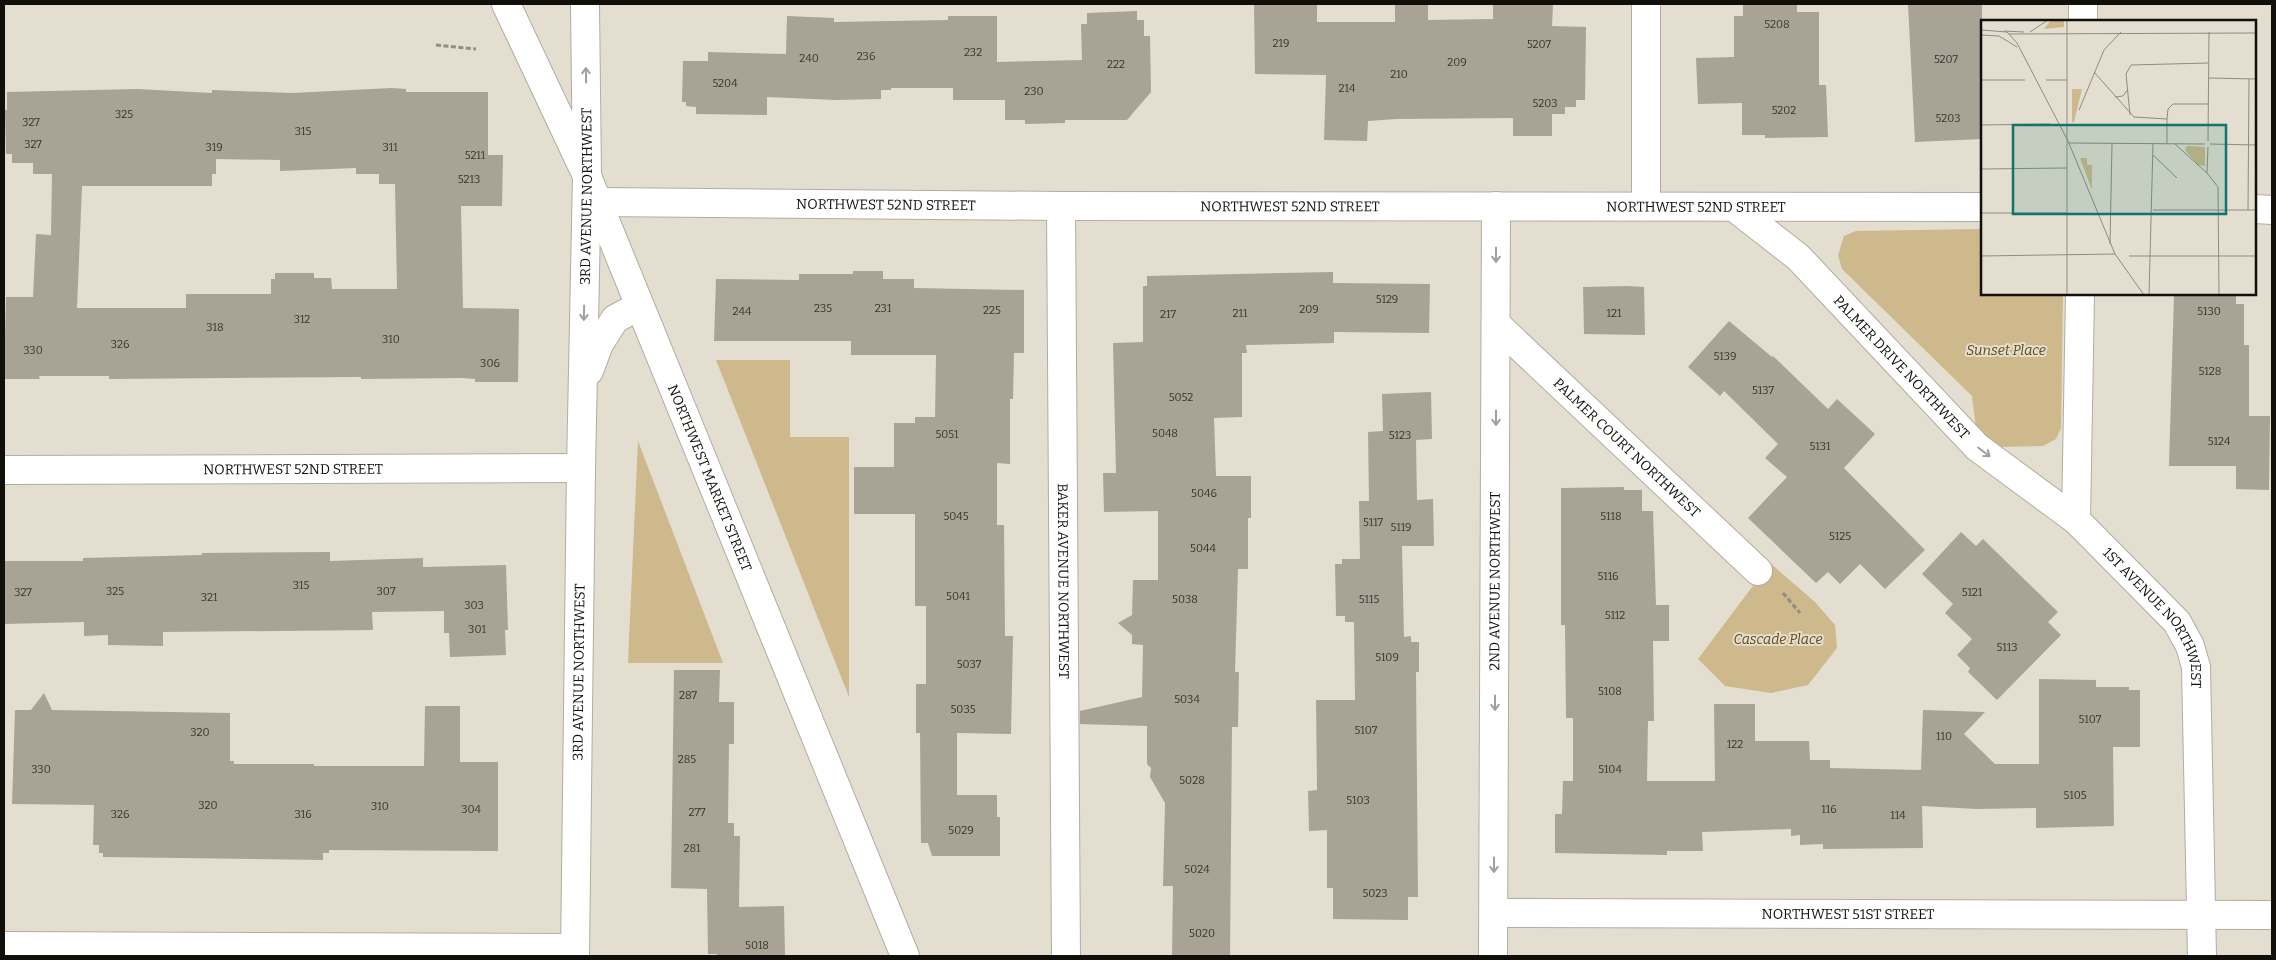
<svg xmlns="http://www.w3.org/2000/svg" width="2276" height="960" font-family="Bitter,serif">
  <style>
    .green { fill: #cdb98b }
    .building { fill: #a9a396; fill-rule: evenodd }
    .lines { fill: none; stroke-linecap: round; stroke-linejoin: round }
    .minor-casing { stroke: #b3ada0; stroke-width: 30 }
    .tertiary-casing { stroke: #b3ada0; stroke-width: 30 }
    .secondary-casing { stroke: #b3ada0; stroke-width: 30 }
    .path { stroke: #918d82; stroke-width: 3; stroke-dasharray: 5 2.5; stroke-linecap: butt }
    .minor { stroke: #fff; stroke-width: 28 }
    .tertiary { stroke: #fff; stroke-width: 28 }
    .secondary { stroke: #fff; stroke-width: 28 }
    .oneway { stroke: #9f9f9d }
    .labels { text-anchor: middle; stroke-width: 4; stroke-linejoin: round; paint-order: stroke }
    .number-label { font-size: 11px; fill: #36342d }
    .street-label { font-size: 14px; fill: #100f0a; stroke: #e4ded0 }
    .park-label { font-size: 14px; font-style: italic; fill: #624c10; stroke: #e4ded0 }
    .inset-road { fill: none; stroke: #8f8b81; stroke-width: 1 }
    .view { fill: #0f766e; fill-opacity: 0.15; stroke: #0f766e; stroke-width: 2.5 }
    .inset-edge { fill: none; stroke: #100f0a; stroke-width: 2.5 }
  </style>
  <rect width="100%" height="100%" fill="#e4ded0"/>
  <g class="green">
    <path d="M 1982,229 L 1982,294 L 2063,294 L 2061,428 L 2056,439 L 2043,446 L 1995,447 L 1976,428 L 1972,396 L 1842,269 L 1838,255 L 1844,236 L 1856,231 Z"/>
    <path d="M 716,360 L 790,360 L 790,437 L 849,437 L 849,697 Z"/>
    <path d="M 638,441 L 723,663 L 628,663 Z"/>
    <path d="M 1770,563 L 1815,602 L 1835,625 L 1837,648 L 1808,685 L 1771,693 L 1725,686 L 1698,659 Z"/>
  </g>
  <g class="building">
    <path d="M 1254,4 L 1317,4 L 1317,22 L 1395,22 L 1395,4 L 1428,4 L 1428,20 L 1493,19 L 1493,4 L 1553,4 L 1552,26 L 1586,27 L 1585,100 L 1576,100 L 1576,107 L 1565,107 L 1565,114 L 1552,114 L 1552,136 L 1513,136 L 1513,118 L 1396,119 L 1368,121 L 1367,141 L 1324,140 L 1326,75 L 1255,74 Z"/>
    <path d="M 1743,4 L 1797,4 L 1797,12 L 1819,12 L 1819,85 L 1826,85 L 1828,137 L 1765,138 L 1765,135 L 1742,135 L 1742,103 L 1698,104 L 1696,58 L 1734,57 L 1734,16 L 1743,16 Z"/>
    <path d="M 1908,4 L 1982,4 L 1982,139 L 1915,142 Z"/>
    <path d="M 1137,11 L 1137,20 L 1144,20 L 1144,36 L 1150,36 L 1151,92 L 1127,120 L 1065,120 L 1065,123 L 1025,124 L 1025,120 L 1005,120 L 1005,100 L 953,100 L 953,88 L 891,88 L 891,90 L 881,90 L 881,99 L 836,100 L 767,97 L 767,115 L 696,114 L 696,107 L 686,106 L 686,102 L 682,102 L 683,61 L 708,61 L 708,52 L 786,54 L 787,16 L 834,18 L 834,22 L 948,20 L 948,16 L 997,16 L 997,62 L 1082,60 L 1081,24 L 1087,24 L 1087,13 Z"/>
    <path d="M 392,88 L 406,89 L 406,92 L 488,92 L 488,155 L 503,155 L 502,206 L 461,206 L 463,308 L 519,309 L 518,382 L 475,382 L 475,379 L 462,378 L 361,379 L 361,377 L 109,379 L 109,376 L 39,376 L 40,379 L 4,379 L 6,297 L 33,297 L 36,234 L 51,235 L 52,174 L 33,174 L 33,163 L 12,163 L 12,154 L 6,154 L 5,110 L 7,110 L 7,92 L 137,89 L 212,93 L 212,90 L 292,93 ZM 216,159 L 280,160 L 280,171 L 356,168 L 356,174 L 379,174 L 379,184 L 395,184 L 397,289 L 332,289 L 331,278 L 314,278 L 314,273 L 275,273 L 275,279 L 271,279 L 271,294 L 186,294 L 186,308 L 77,308 L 82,186 L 212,186 L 212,174 L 216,174 Z"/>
    <path d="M 853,271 L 883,271 L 883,279 L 914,279 L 914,288 L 1024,290 L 1024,353 L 1014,353 L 1013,399 L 1010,399 L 1010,464 L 997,463 L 997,525 L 1004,525 L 1005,636 L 1013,636 L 1011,734 L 957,733 L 957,795 L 997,795 L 997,817 L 1000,817 L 1000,856 L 932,856 L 928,843 L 921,843 L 920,733 L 916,733 L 916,684 L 926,684 L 926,606 L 915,606 L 915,514 L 854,514 L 854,467 L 894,467 L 894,423 L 915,423 L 915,417 L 935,417 L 936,355 L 851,355 L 851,341 L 714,341 L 716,279 L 799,280 L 799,274 L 853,274 Z"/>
    <path d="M 1333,272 L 1333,283 L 1430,284 L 1429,333 L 1334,332 L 1334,343 L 1246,345 L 1247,353 L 1242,353 L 1242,417 L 1214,418 L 1216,476 L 1251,476 L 1251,518 L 1248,518 L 1248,569 L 1238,569 L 1235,672 L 1239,672 L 1238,727 L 1232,727 L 1230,956 L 1172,956 L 1173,886 L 1163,886 L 1165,803 L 1150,777 L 1151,768 L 1147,764 L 1147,726 L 1080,724 L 1080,711 L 1142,697 L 1143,645 L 1132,644 L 1132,635 L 1118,623 L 1132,615 L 1133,580 L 1158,580 L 1158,511 L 1104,512 L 1103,473 L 1116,473 L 1113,343 L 1143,342 L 1143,286 L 1147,286 L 1147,276 Z"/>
    <path d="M 1627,286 L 1644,287 L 1645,335 L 1584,334 L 1583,287 Z"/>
    <path d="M 2174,294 L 2236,294 L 2236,304 L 2244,304 L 2244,345 L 2249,345 L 2249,416 L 2270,416 L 2269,490 L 2236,489 L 2236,466 L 2169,466 Z"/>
    <path d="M 1729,321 L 1772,357 L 1773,356 L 1828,409 L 1837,399 L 1875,434 L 1844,468 L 1925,550 L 1885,589 L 1860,564 L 1840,584 L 1828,572 L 1816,583 L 1748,518 L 1787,477 L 1765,458 L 1778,444 L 1724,391 L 1720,396 L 1688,367 Z"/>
    <path d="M 1431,392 L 1432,439 L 1416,440 L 1417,500 L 1433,499 L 1434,546 L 1402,546 L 1404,637 L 1411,636 L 1411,642 L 1419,642 L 1419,672 L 1416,672 L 1418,897 L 1408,897 L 1408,920 L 1333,919 L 1333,888 L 1327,888 L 1327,830 L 1309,831 L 1308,791 L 1317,790 L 1316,700 L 1355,700 L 1354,622 L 1345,622 L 1345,616 L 1336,616 L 1335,564 L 1342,564 L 1342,559 L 1360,559 L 1359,501 L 1369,501 L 1368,432 L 1383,431 L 1382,394 Z"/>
    <path d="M 1624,487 L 1624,490 L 1642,490 L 1642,511 L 1653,511 L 1656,605 L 1669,605 L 1669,641 L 1653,641 L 1654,721 L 1648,721 L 1647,781 L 1715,781 L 1714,704 L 1755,704 L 1755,741 L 1809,741 L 1810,760 L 1830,760 L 1830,768 L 1921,770 L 1923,710 L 1985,712 L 1964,734 L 1995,764 L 2039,764 L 2039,679 L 2096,680 L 2096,687 L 2129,687 L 2129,690 L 2140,690 L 2140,747 L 2113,747 L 2114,826 L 2036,828 L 2036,808 L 1977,809 L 1922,806 L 1923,848 L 1823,849 L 1823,844 L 1800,845 L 1800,835 L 1791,836 L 1791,829 L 1702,832 L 1703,851 L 1667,851 L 1667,855 L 1555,853 L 1555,814 L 1562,814 L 1563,781 L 1573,781 L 1573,718 L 1566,718 L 1565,625 L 1561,625 L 1561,488 Z"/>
    <path d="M 1961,532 L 1976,546 L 1983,539 L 2058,612 L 2048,622 L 2061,635 L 1997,700 L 1968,672 L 1970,668 L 1957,655 L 1972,639 L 1945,613 L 1953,604 L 1922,574 Z"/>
    <path d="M 330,552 L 330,561 L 423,558 L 423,567 L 506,565 L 508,630 L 505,630 L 506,655 L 450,657 L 449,633 L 444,633 L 444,611 L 372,612 L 373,630 L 163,632 L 163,646 L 108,645 L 108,635 L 84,636 L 84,622 L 4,624 L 4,561 L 83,561 L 83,558 L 202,555 L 202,553 Z"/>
    <path d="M 674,670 L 720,670 L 719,702 L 734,702 L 734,744 L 729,744 L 728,823 L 734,823 L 734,836 L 740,836 L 739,907 L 784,906 L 785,956 L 717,956 L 717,954 L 708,954 L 707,889 L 671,888 Z"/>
    <path d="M 44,693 L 52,710 L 230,713 L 230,761 L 234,761 L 234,764 L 314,764 L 314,766 L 424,766 L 425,706 L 460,706 L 460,762 L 498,762 L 498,851 L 329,850 L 329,853 L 323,853 L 323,860 L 103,857 L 103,853 L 99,853 L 99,845 L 93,845 L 94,805 L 12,804 L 15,710 L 31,710 Z"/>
  </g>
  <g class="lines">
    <g class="minor-casing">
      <g id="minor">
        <path d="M 2083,21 L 2083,4"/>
        <path id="s1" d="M 598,202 L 1061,206 L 1982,207"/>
        <path id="s2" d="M 1061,206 L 1066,956"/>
        <path d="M 1646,206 L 1646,4"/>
        <path id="s3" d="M 1735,208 L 1798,257 L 1977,447 L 2076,520"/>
        <path d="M 2255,209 L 2272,210"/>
        <path id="s4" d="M 2080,294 L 2076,520 L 2177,622 L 2190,646 L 2196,667 L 2202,956"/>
        <path id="s5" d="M 1496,324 L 1758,571"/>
        <path id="s6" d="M 4,470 L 581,468"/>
        <path id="s7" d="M 1494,913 L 2272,915"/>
        <path d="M 4,946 L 575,948"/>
        <path id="s8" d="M 1493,956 L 1496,206"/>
      </g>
    </g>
    <g class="tertiary-casing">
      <g id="tertiary">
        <path d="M 589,371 L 599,344 L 615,319 L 639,306"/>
        <path id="s9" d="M 575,956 L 581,468 L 587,176 L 585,4"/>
      </g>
    </g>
    <g class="secondary-casing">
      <g id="secondary">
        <path id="s10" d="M 506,4 L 587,176 L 905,956"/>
      </g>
    </g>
    <g class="path">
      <path d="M 436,45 L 476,49"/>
      <path d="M 1783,593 L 1800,613"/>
    </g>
    <use href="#minor" class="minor"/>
    <use href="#tertiary" class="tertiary"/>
    <use href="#secondary" class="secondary"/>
  </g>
  <defs><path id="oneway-shaft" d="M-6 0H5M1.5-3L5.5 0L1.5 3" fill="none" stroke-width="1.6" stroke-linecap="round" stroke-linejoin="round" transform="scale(1.25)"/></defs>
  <g class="oneway">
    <use href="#oneway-shaft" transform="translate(586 75) rotate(-91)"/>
    <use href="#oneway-shaft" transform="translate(1496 255) rotate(90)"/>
    <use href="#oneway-shaft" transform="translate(584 313) rotate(91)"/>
    <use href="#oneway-shaft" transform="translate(1496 418) rotate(90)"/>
    <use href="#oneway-shaft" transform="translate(1984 452) rotate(37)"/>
    <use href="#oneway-shaft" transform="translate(1495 703) rotate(90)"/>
    <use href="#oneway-shaft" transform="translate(1494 865) rotate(90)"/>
  </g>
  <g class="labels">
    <g class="number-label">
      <text x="1777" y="28">5208</text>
      <text x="1281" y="47">219</text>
      <text x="1539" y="48">5207</text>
      <text x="973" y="56">232</text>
      <text x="866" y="60">236</text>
      <text x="809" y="62">240</text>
      <text x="1946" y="63">5207</text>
      <text x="1457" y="66">209</text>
      <text x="1116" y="68">222</text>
      <text x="1399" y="78">210</text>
      <text x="725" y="87">5204</text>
      <text x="1347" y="92">214</text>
      <text x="1034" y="95">230</text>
      <text x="1545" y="107">5203</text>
      <text x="1784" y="114">5202</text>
      <text x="124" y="118">325</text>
      <text x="1948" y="122">5203</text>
      <text x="31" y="126">327</text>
      <text x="303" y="135">315</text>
      <text x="33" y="148">327</text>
      <text x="214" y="151">319</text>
      <text x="390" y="151">311</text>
      <text x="475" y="159">5211</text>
      <text x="469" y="183">5213</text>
      <text x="1387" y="303">5129</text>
      <text x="823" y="312">235</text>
      <text x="883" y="312">231</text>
      <text x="1309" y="313">209</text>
      <text x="992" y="314">225</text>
      <text x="742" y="315">244</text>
      <text x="2209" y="315">5130</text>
      <text x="1240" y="317">211</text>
      <text x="1614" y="317">121</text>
      <text x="1168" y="318">217</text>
      <text x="302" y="323">312</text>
      <text x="215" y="331">318</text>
      <text x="391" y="343">310</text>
      <text x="120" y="348">326</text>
      <text x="33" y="354">330</text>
      <text x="1725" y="360">5139</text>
      <text x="490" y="367">306</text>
      <text x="2210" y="375">5128</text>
      <text x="1763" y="394">5137</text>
      <text x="1181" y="401">5052</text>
      <text x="1165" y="437">5048</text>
      <text x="947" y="438">5051</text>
      <text x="1400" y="439">5123</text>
      <text x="2219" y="445">5124</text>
      <text x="1820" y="450">5131</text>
      <text x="1204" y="497">5046</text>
      <text x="956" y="520">5045</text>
      <text x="1611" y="520">5118</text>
      <text x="1373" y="526">5117</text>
      <text x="1401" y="531">5119</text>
      <text x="1840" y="540">5125</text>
      <text x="1203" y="552">5044</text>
      <text x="1608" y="580">5116</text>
      <text x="301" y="589">315</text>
      <text x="115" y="595">325</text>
      <text x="386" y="595">307</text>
      <text x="23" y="596">327</text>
      <text x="1972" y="596">5121</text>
      <text x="958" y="600">5041</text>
      <text x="209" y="601">321</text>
      <text x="1185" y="603">5038</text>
      <text x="1369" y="603">5115</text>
      <text x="474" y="609">303</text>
      <text x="1615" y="619">5112</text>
      <text x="477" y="633">301</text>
      <text x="2007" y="651">5113</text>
      <text x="1387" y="661">5109</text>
      <text x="969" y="668">5037</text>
      <text x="1610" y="695">5108</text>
      <text x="688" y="699">287</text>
      <text x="1187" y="703">5034</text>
      <text x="963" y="713">5035</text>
      <text x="2090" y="723">5107</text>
      <text x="1366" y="734">5107</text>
      <text x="200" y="736">320</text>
      <text x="1944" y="740">110</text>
      <text x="1735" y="748">122</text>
      <text x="687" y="763">285</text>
      <text x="41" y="773">330</text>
      <text x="1610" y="773">5104</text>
      <text x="1192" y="784">5028</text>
      <text x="2075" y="799">5105</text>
      <text x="1358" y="804">5103</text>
      <text x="208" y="809">320</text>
      <text x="380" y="810">310</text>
      <text x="471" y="813">304</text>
      <text x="1829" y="813">116</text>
      <text x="697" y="816">277</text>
      <text x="120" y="818">326</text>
      <text x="303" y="818">316</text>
      <text x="1898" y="819">114</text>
      <text x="961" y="834">5029</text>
      <text x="692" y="852">281</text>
      <text x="1197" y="873">5024</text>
      <text x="1375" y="897">5023</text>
      <text x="1202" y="937">5020</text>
      <text x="757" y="949">5018</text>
    </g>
    <g class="street-label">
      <text dy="5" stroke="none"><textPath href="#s9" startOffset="760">3RD AVENUE NORTHWEST</textPath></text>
      <text dy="5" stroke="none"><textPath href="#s1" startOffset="288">NORTHWEST 52ND STREET</textPath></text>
      <text dy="5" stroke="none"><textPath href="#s1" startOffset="692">NORTHWEST 52ND STREET</textPath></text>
      <text dy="5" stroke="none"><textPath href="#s1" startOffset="1098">NORTHWEST 52ND STREET</textPath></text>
      <text dy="5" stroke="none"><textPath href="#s3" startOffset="231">PALMER DRIVE NORTHWEST</textPath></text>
      <text dy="5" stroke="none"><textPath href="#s5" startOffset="180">PALMER COURT NORTHWEST</textPath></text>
      <text dy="5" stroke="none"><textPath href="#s6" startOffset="289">NORTHWEST 52ND STREET</textPath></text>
      <text dy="5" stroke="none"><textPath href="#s10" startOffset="516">NORTHWEST MARKET STREET</textPath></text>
      <text dy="5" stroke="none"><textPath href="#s2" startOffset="375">BAKER AVENUE NORTHWEST</textPath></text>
      <text dy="5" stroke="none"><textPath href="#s8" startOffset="375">2ND AVENUE NORTHWEST</textPath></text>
      <text dy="5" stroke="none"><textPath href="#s4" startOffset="354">1ST AVENUE NORTHWEST</textPath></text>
      <text dy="5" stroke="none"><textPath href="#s9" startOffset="284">3RD AVENUE NORTHWEST</textPath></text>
      <text dy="5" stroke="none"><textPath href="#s7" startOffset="354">NORTHWEST 51ST STREET</textPath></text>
    </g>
    <g class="park-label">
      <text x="2006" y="355">Sunset Place</text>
      <text x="1778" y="644">Cascade Place</text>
    </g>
  </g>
  <g transform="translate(1981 20)">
    <rect width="275" height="275" fill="#e4ded0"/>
    <path d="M 70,0 L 83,0 L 83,7 L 63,9 ZM 91,69 L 101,69 L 93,102 L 91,102 ZM 206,126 L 224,127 L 224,146 L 217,145 L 204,130 ZM 99,138 L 106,138 L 106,145 L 111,145 L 111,170 Z" fill="#cdb98b"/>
    <path class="inset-road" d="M 86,0 L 86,275M 0,10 L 26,12 L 36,23 L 87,121 L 134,234 L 163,275M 23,11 L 43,12M 49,12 L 67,0M 28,14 L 275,13M 0,15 L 18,16 L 36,27M 113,52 L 153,97 L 186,99 L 187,89 L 192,84 L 227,84M 227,58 L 275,59M 0,60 L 44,60M 65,60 L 86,60M 134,77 L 142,76 L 147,69M 98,90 L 123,30 L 140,12M 149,95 L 145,54 L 150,45 L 227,43M 0,105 L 69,104M 227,121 L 228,12M 88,123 L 224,124M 186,124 L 186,99M 194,124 L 226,153M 229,124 L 275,125M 227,127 L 226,153 L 237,167 L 238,275M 172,135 L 196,158M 0,149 L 86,148M 172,190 L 275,190M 267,190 L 268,59M 0,193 L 86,193M 129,224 L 131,124M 0,236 L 134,234M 148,236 L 275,236M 168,275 L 172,124"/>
    <path class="view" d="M 32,105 L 245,105 L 245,194 L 32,194 Z"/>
    <rect width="275" height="275" class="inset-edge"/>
  </g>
  <rect width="2276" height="960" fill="none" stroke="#100f0a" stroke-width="10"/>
</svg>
